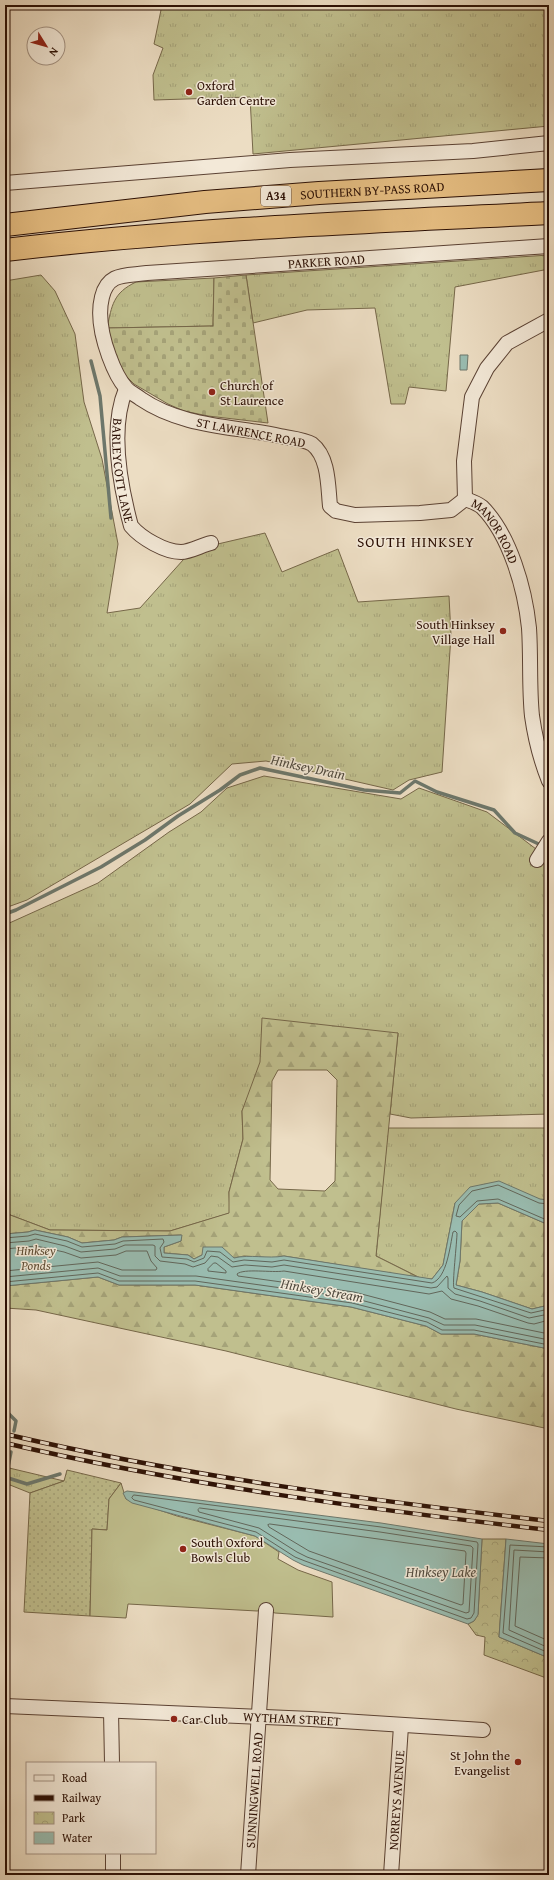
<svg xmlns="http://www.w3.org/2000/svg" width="554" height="1880" font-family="'Gentium Book Plus',serif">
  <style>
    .grass { fill: url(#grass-tufts); stroke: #766749 }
    .forest { fill: url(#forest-firs); stroke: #766749; fill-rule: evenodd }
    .cemetery { fill: url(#cemetery-stones); stroke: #766749 }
    .park { fill: url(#park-crowns); stroke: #766749 }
    .garden { fill: url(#garden-dots); stroke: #766749 }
    .pitch { fill: #c0bf8e; stroke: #766749 }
    .water { fill: #99bcb0; stroke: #6d776b }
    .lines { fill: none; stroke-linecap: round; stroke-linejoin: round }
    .shore { stroke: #62665a; stroke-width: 1 }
    .stream { stroke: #6d776b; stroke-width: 3.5 }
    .minor-casing { stroke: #5b4234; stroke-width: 16 }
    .trunk-casing { stroke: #2b0f04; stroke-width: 24 }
    .minor { stroke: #f3e9d8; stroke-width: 14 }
    .trunk { stroke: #e6be82; stroke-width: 22 }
    .rail-casing { stroke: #2b0f04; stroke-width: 4.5 }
    .rail { stroke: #f3e9d8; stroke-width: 3; stroke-dasharray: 9; stroke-linecap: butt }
    .poi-dot { fill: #8f2418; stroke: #f3e9d8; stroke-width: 1.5 }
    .labels { text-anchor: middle; stroke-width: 3; stroke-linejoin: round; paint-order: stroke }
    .shield { fill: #f3e9d8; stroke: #675044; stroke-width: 1 }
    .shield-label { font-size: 12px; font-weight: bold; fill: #2b0f04 }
    .poi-label { font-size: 13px; fill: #2b0f04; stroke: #f3e9d8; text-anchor: start }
    .street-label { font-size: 13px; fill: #2b0f04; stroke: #f3e9d8 }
    .park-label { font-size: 13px; font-style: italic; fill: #5f4d34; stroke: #f3e9d8 }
    .water-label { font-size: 14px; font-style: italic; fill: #524c40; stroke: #f3e9d8 }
    .quarter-label { font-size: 15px; letter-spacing: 1px; fill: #2b0f04; stroke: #f3e9d8 }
  </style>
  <defs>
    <pattern id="grass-tufts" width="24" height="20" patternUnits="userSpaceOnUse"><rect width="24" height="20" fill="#c0bf8e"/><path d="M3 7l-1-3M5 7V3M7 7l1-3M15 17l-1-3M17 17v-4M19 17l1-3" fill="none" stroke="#a5a379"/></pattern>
    <pattern id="forest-firs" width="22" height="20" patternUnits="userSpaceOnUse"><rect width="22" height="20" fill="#c0bf8e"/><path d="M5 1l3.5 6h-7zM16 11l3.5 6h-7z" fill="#a5a379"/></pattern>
    <pattern id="cemetery-stones" width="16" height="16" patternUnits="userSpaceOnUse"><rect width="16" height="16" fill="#c0bf8e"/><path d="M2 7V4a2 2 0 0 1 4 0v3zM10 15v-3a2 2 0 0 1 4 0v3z" fill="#a5a379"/></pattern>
    <pattern id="park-crowns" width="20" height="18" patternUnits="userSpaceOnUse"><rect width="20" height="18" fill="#c0bf8e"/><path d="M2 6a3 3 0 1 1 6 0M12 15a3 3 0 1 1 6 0" fill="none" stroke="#a5a379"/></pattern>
    <pattern id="garden-dots" width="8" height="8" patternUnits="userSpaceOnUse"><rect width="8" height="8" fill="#c0bf8e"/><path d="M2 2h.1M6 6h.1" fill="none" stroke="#a5a379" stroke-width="1.8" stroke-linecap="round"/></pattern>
  </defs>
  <rect width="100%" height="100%" fill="#ecddc3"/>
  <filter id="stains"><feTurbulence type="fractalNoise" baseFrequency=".005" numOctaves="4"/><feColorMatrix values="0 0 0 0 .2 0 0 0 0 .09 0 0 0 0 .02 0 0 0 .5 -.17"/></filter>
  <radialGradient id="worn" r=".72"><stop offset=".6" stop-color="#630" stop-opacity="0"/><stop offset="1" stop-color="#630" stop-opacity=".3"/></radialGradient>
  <g class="grass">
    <path d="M 162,5 L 545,5 L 549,23 L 549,126 L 253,154 L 250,97 L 154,100 L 153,75 L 163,48 L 154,44 Z"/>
    <path d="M 549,255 L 549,269 L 455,287 L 446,391 L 409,387 L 405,404 L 391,404 L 375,308 L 307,310 L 253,323 L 246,275 Z"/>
    <path d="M 41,275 L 55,291 L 75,334 L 84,402 L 102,459 L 118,544 L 107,613 L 140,608 L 192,550 L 265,533 L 282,572 L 338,549 L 358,602 L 449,596 L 451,635 L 442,772 L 409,780 L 393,790 L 266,761 L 232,764 L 190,804 L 27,900 L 5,908 L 5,281 Z"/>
    <path d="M 214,278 L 213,326 L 107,328 C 112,305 113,293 136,282 Z"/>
    <path d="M 264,776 L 401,799 L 419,788 L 487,812 L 536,849 L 549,867 L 549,1114 L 411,1118 L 390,1114 L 398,1033 L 264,1064 L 242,1111 L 243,1139 L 229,1192 L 230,1213 L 170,1231 L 50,1230 L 5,1213 L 5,925 L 98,883 L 169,832 L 201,812 L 227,788 Z"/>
    <path d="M 388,1128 L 549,1128 L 549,1200 L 455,1203 L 443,1265 L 432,1279 L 420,1278 L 376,1256 Z"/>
    <path d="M 5,1467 L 64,1481 L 30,1493 L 5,1483 Z"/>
  </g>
  <g class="forest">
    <path d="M 262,1018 L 398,1033 L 376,1256 L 420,1278 L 284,1256 L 273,1258 L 244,1256 L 234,1258 L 202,1255 L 194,1259 L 188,1255 L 164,1253 L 164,1247 L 181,1241 L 181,1235 L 122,1237 L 114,1240 L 82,1243 L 68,1237 L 35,1230 L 28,1232 L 5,1234 L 5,1213 L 50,1230 L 170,1231 L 229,1213 L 229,1192 L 243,1139 L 242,1111 L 260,1062 ZM 278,1070 L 327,1070 L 337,1080 L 335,1181 L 325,1191 L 278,1189 L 270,1180 L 272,1081 Z"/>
    <path d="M 498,1203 L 549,1225 L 549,1305 L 532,1309 L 482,1292 L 456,1285 L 460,1261 L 462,1221 L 479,1204 Z"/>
    <path d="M 98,1277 L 119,1285 L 195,1285 L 351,1307 L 426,1326 L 441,1334 L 474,1334 L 549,1349 L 549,1429 L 456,1409 L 226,1351 L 36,1310 L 5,1308 L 5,1286 Z"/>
  </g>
  <path class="cemetery" d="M 246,275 L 268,423 L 208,416 L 184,411 L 168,404 L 134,384 L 117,367 L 107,328 L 213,326 L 214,278 Z"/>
  <path class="park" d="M 482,1539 L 506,1539 L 499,1637 L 549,1658 L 549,1679 L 484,1655 L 485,1637 L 476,1635 L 468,1624 L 474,1621 L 478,1614 Z"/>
  <path class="garden" d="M 67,1470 L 121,1483 L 109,1499 L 107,1530 L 92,1529 L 90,1616 L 24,1612 L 30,1493 L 64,1481 Z"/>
  <path class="pitch" d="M 121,1483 L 126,1499 L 177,1516 L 255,1536 L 279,1552 L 278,1559 L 298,1570 L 332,1582 L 333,1617 L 275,1613 L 266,1610 L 257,1611 L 128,1604 L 126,1618 L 90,1616 L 92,1529 L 107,1530 L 109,1499 Z"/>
  <g class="water">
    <path d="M 460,355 L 468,355 L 467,370 L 460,370 Z"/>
    <path d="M 499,1181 L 540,1199 L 549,1200 L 549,1225 L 498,1203 L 479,1204 L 462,1221 L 460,1261 L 456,1285 L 482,1292 L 532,1309 L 549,1305 L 549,1349 L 474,1334 L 441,1334 L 426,1326 L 351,1307 L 195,1285 L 119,1285 L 98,1277 L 5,1286 L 5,1234 L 28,1232 L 35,1230 L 68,1237 L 82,1243 L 114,1240 L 122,1237 L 182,1235 L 181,1241 L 164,1247 L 164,1253 L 188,1255 L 194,1259 L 202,1255 L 203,1247 L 222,1247 L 234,1258 C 250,1254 267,1259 284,1256 L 432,1279 L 443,1265 L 455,1203 L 470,1187 Z"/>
    <path d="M 127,1491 L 381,1523 L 482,1539 L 478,1615 L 474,1621 L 468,1624 L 303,1565 L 293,1560 L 255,1536 L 132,1503 L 126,1499 L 123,1493 Z"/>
    <path d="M 506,1539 L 549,1544 L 549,1658 L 499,1637 Z"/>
  </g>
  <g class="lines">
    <g class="shore">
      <path d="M 549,1204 L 539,1203 L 498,1185 L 472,1191 L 459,1205 L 456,1216 L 460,1217 L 477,1201 L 498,1199 L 549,1221"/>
      <path d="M 5,1238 L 28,1236 L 35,1234 L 67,1241 L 82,1247 L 115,1244 L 123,1241 L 163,1239 L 164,1242 L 160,1248 L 162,1257 L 187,1259 L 194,1262 L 204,1258 L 207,1251 L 220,1252 L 233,1262 L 244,1260 L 272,1262 L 284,1260 L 432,1283 C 447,1278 450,1246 453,1232 L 455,1231 L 457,1233 C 457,1242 452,1284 454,1288 L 531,1313 L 549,1309"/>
      <path d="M 5,1243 L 29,1241 L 36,1239 L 65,1246 L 81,1252 L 115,1249 L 125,1245 L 153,1245 L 155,1246 L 155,1256 L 160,1261 L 185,1264 L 193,1267 L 205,1263 L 211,1256 L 218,1257 L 232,1267 L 245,1265 L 272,1267 L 284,1265 L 431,1288 L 437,1287 L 447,1276 L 448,1278 L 448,1288 L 455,1294 L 480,1301 L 529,1318 L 549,1314"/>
      <path d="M 5,1249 L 36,1246 L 64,1252 L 81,1258 L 116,1255 L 126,1251 L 147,1251 L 151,1261 L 157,1268 L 156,1270 L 122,1270 L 98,1262 L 5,1271"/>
      <path d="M 214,1263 L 216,1263 L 226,1271 L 226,1273 L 208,1271 L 208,1269 Z"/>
      <path d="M 5,1277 L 98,1268 L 120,1276 L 196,1276 L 353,1298 L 429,1318 L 444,1325 L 475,1325 L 549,1340"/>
      <path d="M 5,1282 L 98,1273 L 119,1281 L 195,1281 L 352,1303 L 427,1322 L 442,1330 L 474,1330 L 549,1345"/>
      <path d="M 549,1320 L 534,1324 L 528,1323 L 478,1306 L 451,1299 L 442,1291 L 429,1294 L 284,1271 C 272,1273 244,1268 237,1274 L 238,1276 L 354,1292 L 430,1312 L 445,1319 L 476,1319 L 549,1334"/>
      <path d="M 134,1495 L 381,1527 L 477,1542 L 478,1544 L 474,1613 L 471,1618 L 467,1619 L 305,1561 L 295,1557 L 256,1532 L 134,1500 L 132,1498 Z"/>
      <path d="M 200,1508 L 380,1532 L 471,1546 L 473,1548 L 469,1612 L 466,1613 L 307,1557 L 297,1552 L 259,1528 L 199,1512 L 198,1510 Z"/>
      <path d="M 270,1524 L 465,1551 L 466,1553 L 463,1604 L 461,1605 L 309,1551 L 269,1527 L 268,1525 Z"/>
      <path d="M 549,1547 L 510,1545 L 503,1633 L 549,1653"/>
      <path d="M 549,1552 L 514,1550 L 509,1630 L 549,1648"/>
      <path d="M 549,1558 L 520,1557 L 515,1626 L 549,1641"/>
    </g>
    <g class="stream">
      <path d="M 91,361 L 100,396 L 111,518"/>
      <path d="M 5,914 L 16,910 L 101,867 L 145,840 L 178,816 L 220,790 L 240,775 L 260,768 L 364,790 L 400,793 L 415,781 L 437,792 L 494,810 L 515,833 L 543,846"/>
      <path d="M 5,1410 L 16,1421 L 14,1431"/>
      <path d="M 5,1477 L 27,1484 L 60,1474"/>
      <path d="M 6,1477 L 11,1452"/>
    </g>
    <g class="minor-casing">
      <g id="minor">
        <path d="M 5,183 L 290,160 L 473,151 L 549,143"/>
        <path id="s1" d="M 126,389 C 109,429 120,485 131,526 C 141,538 165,552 181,552 C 190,552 202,545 211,543"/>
        <path id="s2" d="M 465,499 L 451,510 L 420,513 L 355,515 L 336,511 L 330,506 C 328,487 329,457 312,444 C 304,439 289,438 280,436 C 233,426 182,427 141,399 C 136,395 129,392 126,388 C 118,379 113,367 109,356 C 102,337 97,317 102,297 C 108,272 126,276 147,273 L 549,246"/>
        <path id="s3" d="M 465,499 C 471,501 477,503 482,507 C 510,535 525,589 529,628 C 531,657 529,687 532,716 C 535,737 541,761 549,781"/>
        <path d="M 465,499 L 464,461 L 472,397 L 487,368 L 507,343 L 549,320"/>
        <path d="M 537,860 L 549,841"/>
        <path id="s4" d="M 5,1706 L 311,1719 L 483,1730"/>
        <path d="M 111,1711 L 112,1763"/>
        <path d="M 113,1853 L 113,1875"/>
        <path id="s5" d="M 248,1875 L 266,1610"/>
        <path id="s6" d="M 391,1875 L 401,1726"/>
      </g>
    </g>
    <g class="trunk-casing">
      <g id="trunk">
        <path id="s7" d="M 5,225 L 205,202 L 319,193 L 549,180"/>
        <path d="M 5,250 C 186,229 367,222 549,213"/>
      </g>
    </g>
    <use href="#minor" class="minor"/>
    <use href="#trunk" class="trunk"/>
    <g class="rail-casing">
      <g id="rail">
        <path d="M 5,1434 C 184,1476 367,1500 549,1521"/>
        <path d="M 5,1443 C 184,1485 367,1509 549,1530"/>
      </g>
    </g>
    <use href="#rail" class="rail"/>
  </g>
  <g class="poi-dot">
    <circle cx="189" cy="92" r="4"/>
    <circle cx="212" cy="392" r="4"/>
    <circle cx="503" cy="631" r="4"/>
    <circle cx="183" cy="1549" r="4"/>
    <circle cx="174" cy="1719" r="4"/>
    <circle cx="518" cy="1762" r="4"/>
  </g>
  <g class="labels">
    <rect class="shield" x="261" y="186" width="30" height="20" rx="3"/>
    <g class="shield-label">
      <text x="276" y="200">A34</text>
    </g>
    <g class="poi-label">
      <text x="197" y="90">Oxford<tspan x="197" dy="15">Garden Centre</tspan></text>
      <text x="220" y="390">Church of<tspan x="220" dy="15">St Laurence</tspan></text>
      <text x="495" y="629" text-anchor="end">South Hinksey<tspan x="495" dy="15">Village Hall</tspan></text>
      <text x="191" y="1547">South Oxford<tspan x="191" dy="15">Bowls Club</tspan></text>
      <text x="182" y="1724">Car Club</text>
      <text x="510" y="1760" text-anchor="end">St John the<tspan x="510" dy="15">Evangelist</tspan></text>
    </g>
    <g class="street-label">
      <text dy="5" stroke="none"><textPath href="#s7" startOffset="369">SOUTHERN BY-PASS ROAD</textPath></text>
      <text dy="5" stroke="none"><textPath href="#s2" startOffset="737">PARKER ROAD</textPath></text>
      <text transform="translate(251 432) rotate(11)" y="5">ST LAWRENCE ROAD</text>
      <text dy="5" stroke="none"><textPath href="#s1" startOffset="83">BARLEYCOTT LANE</textPath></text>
      <text dy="5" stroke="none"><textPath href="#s3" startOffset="46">MANOR ROAD</textPath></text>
      <text dy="5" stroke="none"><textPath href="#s4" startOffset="287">WYTHAM STREET</textPath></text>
      <text dy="5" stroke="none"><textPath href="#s5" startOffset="85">SUNNINGWELL ROAD</textPath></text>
      <text dy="5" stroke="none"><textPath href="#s6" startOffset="75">NORREYS AVENUE</textPath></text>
    </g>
    <g class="park-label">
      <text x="36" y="1255">Hinksey<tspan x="36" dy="15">Ponds</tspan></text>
    </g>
    <g class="water-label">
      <text transform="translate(308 767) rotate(12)" y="5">Hinksey Drain</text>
      <text transform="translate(322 1290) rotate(10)" y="5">Hinksey Stream</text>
      <text x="441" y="1577">Hinksey Lake</text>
    </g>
    <g class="quarter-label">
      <text x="416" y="547">SOUTH HINKSEY</text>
    </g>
  </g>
  <rect width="554" height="1880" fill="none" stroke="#ecddc3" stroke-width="20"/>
  <rect x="6" y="6" width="542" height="1868" fill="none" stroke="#2b0f04" stroke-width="2"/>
  <rect x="10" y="10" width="534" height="1860" fill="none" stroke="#2b0f04"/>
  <rect x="26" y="1762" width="130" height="92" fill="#f3e9d8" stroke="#a39283"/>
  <rect x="34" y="1775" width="20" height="6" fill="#f3e9d8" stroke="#a39283"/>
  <text x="62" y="1782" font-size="12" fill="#2b0f04">Road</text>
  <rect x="34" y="1795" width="20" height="6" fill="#2b0f04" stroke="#a39283"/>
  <text x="62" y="1802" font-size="12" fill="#2b0f04">Railway</text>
  <rect x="34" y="1812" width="20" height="12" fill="url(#park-crowns)" stroke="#a39283"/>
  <text x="62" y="1822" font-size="12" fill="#2b0f04">Park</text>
  <rect x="34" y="1832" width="20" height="12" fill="#99bcb0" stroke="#a39283"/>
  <text x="62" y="1842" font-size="12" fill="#2b0f04">Water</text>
  <g transform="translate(46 46) rotate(127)"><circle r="19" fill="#f3e9d8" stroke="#a39283"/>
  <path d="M0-3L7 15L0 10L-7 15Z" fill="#8f2418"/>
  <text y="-6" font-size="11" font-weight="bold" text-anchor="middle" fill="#2b0f04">N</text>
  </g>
  <rect width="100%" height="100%" filter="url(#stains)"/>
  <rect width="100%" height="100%" fill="url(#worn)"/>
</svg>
